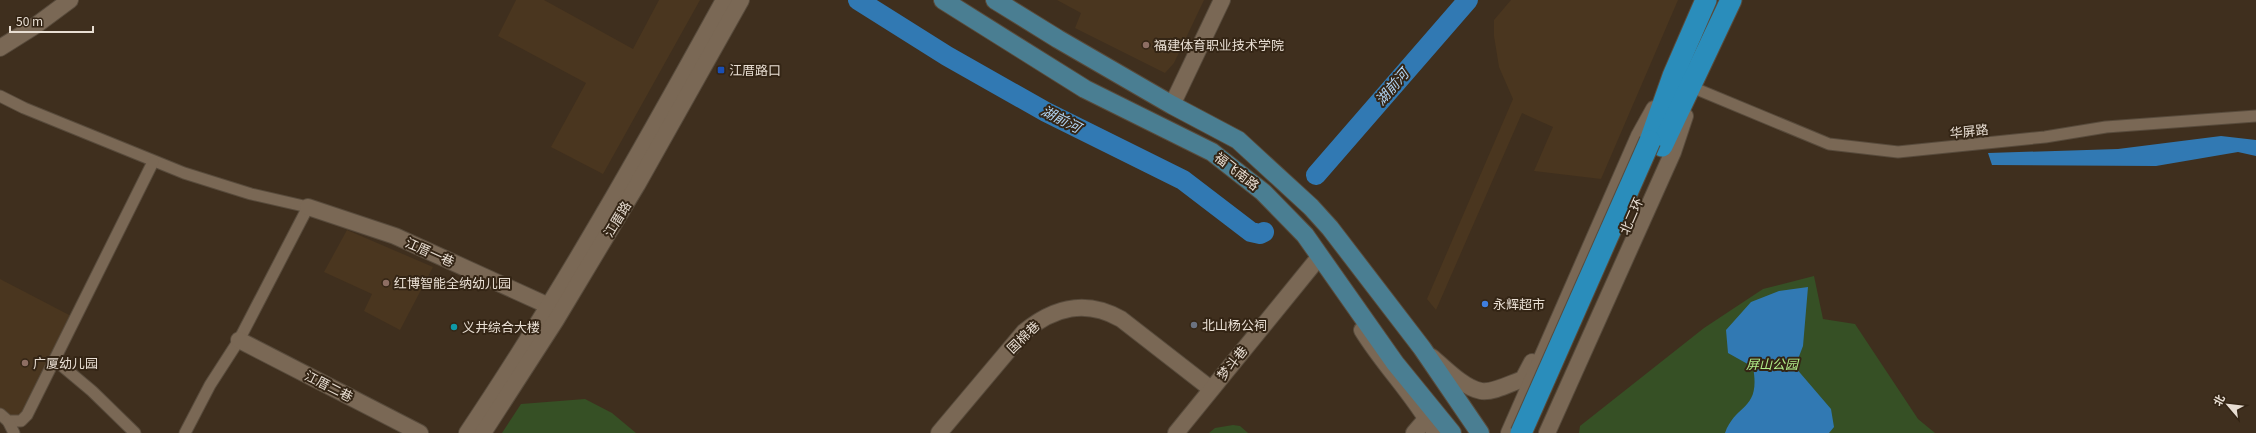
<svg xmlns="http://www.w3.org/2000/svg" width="2256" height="433" font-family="Georgia,'Noto Sans SC',serif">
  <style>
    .built { fill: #4a361f }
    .green { fill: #365025 }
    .water { fill: #3179b3 }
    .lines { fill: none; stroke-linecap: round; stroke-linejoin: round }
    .river { stroke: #3179b3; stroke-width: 20 }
    .street-casing { stroke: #584b3c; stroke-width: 13 }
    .secondary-casing { stroke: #584b3c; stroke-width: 18 }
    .primary-casing { stroke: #584b3c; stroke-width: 20 }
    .highway-casing { stroke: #584b3c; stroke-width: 23 }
    .street { stroke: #7a6855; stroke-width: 11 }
    .secondary { stroke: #7a6855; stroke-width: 16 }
    .primary { stroke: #4a7e92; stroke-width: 18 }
    .highway { stroke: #2a8dbb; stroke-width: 21 }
    .highway-bridge-casing { stroke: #584b3c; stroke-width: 23; stroke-linecap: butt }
    .highway-bridge { stroke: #2a8dbb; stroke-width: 21 }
    .education-dot { fill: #8d6e63; stroke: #342515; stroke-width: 1.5 }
    .transit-dot { fill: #1a4fb4; stroke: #342515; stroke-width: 1.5 }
    .shop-dot { fill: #3f7fe0; stroke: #342515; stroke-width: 1.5 }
    .worship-dot { fill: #6b7280; stroke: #342515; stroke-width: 1.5 }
    .culture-dot { fill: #0f9aa8; stroke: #342515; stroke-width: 1.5 }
    .labels { text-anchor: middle; stroke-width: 4; stroke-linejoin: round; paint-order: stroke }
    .poi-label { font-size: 13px; fill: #e8ded3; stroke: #342515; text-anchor: start }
    .street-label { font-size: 13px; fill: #e8ded3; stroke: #342515 }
    .park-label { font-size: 13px; font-style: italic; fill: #b0ed89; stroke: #342515 }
    .water-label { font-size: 14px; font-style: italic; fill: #b2d5f4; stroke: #342515 }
  </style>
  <rect width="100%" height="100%" fill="#3f2f1e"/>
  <g class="built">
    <path d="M 516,0 L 544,0 L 633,49 L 659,0 L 700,0 L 603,174 L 551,147 L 586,83 L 498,36 Z"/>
    <path d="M 1057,0 L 1204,0 L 1174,63 L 1165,73 L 1075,28 L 1081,13 Z"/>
    <path d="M 1511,0 L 1678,0 L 1601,179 L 1534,171 L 1553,127 L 1522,113 L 1436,310 L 1427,299 L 1513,99 L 1499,67 L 1494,36 L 1494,20 Z"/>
    <path d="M 347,230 L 433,267 L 400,330 L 364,311 L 372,294 L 324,272 Z"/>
    <path d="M 0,279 L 73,317 L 26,409 L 20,416 L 12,418 L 0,411 Z"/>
  </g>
  <g class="green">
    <path d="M 1814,276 L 1823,319 L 1855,324 L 1918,419 L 1935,433 L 1579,433 L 1580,426 L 1704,328 L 1763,289 Z"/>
    <path d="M 585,399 L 612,413 L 636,433 L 502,433 L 521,404 Z"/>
    <path d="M 1233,425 L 1240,426 L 1248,433 L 1209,433 L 1215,428 Z"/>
  </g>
  <g class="water">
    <path d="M 2221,136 L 2256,140 L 2256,156 L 2238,152 L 2156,166 L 1992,165 L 1988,153 L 2118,149 Z"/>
    <path d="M 1808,287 L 1803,346 L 1795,367 L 1831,409 L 1834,427 L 1829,433 L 1725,433 C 1736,403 1761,411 1753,367 L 1728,353 L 1726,330 L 1751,302 L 1779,291 Z"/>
  </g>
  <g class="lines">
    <g class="river">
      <path d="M 858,0 L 947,56 L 1046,112 L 1183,180 L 1251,232 L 1260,234 L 1264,232"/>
      <path d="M 1316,175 L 1468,0"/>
    </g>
    <g class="street-casing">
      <g id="street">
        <path d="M 1694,88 L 1829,144 L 1898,152 L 2045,137 L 2106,127 L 2256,116"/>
        <path d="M 0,96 L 24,108 L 184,173 L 251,194 L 308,207 L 239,340 L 210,385 L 185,433"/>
        <path d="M 55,360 L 92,391 L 135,433"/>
        <path d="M 0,414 L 8,421 L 21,421 L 27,415 L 153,162"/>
        <path d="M 8,421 L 14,433"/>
      </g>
    </g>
    <g class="secondary-casing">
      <g id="secondary">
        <path d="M 0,48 L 35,26 L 70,0"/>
        <path d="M 1172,105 L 1222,0"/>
        <path d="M 308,207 L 395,236 L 549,306"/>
        <path d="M 1362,330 C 1384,366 1415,396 1435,433"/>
        <path d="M 239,340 L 420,433"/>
        <path d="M 1432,357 C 1445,368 1464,388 1481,391 C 1493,393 1511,383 1523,379 L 1532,362"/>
        <path d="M 467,433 C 561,293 643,147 724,0"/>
        <path d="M 483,433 L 556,320 L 637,185 L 741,0"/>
        <path d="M 939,433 L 1024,332 C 1054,307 1086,299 1121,319 L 1211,389"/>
        <path d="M 1176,433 L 1320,256 L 1326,266"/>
        <path d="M 1414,433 L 1427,418"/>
        <path d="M 1509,433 L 1639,136 L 1654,109"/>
        <path d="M 1547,433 L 1673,152 L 1685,116"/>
      </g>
    </g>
    <g class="primary-casing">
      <g id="primary">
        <path d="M 943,0 L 1085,89 L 1212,152 L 1263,192 L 1305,235 L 1395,363 L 1452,433"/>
        <path d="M 995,0 L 1058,39 L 1172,105 L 1238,140 L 1311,207 L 1330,228 L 1422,348 L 1480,433"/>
      </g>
    </g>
    <g class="highway-casing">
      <g id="highway">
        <path d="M 1650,141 L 1673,76 L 1706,0"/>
        <path d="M 1662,146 L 1731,0"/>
      </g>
    </g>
    <use href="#street" class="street"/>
    <use href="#secondary" class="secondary"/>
    <use href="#primary" class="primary"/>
    <use href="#highway" class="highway"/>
    <g class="highway-bridge-casing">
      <path id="highway-bridge" d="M 1521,433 L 1650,141"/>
    </g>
    <use href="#highway-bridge" class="highway-bridge"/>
  </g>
  <g class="education-dot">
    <circle cx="1146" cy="45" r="4"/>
    <circle cx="386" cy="283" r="4"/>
    <circle cx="25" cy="363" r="4"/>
  </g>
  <rect class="transit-dot" x="717" y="66" width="8" height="8" rx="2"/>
  <circle class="shop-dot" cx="1485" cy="304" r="4"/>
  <circle class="worship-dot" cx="1194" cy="325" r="4"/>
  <circle class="culture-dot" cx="454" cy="327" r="4"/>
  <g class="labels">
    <g class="poi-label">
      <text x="1154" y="50">福建体育职业技术学院</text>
      <text x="729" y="75">江厝路口</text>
      <text x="394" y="288">红博智能全纳幼儿园</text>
      <text x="1493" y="309">永辉超市</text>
      <text x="1202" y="330">北山杨公祠</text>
      <text x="462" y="332">义井综合大楼</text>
      <text x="33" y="368">广厦幼儿园</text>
    </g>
    <g class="street-label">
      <text transform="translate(1969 131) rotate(-6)" y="5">华屏路</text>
      <text transform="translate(1237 171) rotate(38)" y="5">福飞南路</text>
      <text transform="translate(1631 216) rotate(-66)" y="5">北二环</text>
      <text transform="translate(617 219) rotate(-59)" y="5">江厝路</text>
      <text transform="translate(430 252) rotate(24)" y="5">江厝一巷</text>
      <text transform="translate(1023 337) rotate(-44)" y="5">国棉巷</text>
      <text transform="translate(1232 363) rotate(-51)" y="5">梦斗巷</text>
      <text transform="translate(329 386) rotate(27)" y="5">江厝二巷</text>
    </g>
    <g class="park-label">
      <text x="1772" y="369">屏山公园</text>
    </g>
    <g class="water-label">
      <text transform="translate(1392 87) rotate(-49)" y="5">湖前河</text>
      <text transform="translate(1061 119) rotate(27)" y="5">湖前河</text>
    </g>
  </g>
  <g transform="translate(2228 405) rotate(298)" stroke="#342515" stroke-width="3" paint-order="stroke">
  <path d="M0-3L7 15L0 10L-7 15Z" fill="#e8ded3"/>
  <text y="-6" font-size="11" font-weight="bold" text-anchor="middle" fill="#e8ded3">北</text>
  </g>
  <path d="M10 26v6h83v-6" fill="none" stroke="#e8ded3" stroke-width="2"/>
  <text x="16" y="26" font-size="12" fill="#e8ded3" stroke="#342515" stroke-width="3" paint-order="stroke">50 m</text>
</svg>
